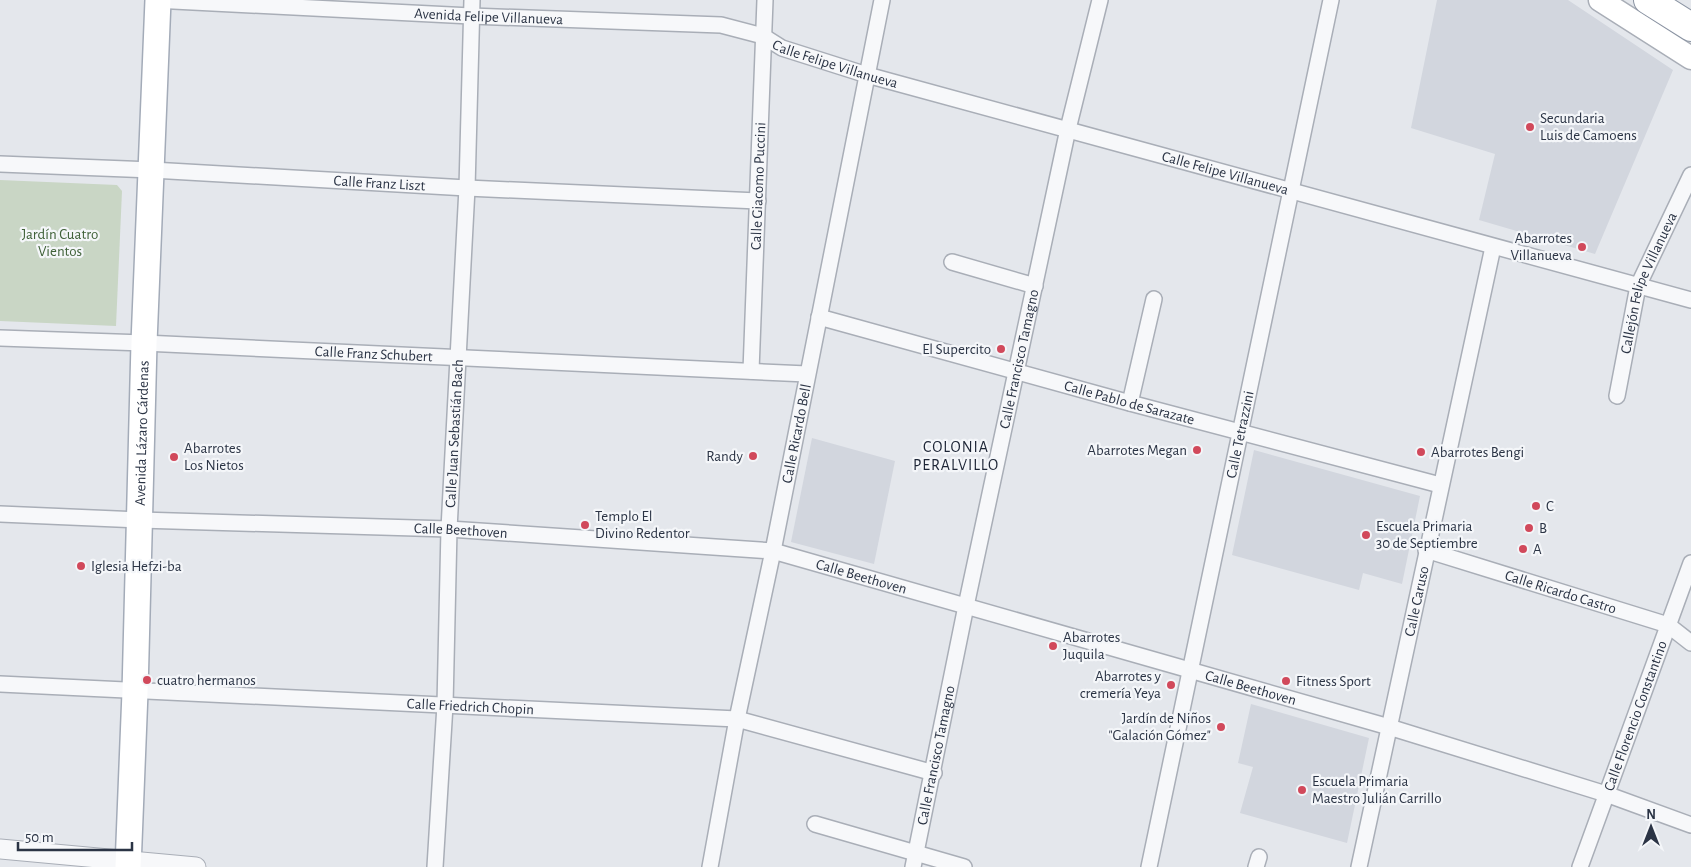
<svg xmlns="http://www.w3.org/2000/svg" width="1691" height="867" font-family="'Alegreya Sans',sans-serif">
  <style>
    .built { fill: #d2d6de }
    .green { fill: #c9d6c5 }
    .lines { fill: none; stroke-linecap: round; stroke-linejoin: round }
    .minor-casing { stroke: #a9aeb7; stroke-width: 18 }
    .tertiary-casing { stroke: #a9aeb7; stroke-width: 21 }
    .secondary-casing { stroke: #a9aeb7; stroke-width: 25 }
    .primary-casing { stroke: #a3abb8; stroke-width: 28 }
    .motorway-casing { stroke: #8b94a3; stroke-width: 30 }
    .minor { stroke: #f7f8fa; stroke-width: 15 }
    .tertiary { stroke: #f7f8fa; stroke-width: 19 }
    .secondary { stroke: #fff; stroke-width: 22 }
    .primary { stroke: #fff; stroke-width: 25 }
    .motorway { stroke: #fff; stroke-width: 28 }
    .poi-dot { fill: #d1495b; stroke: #f4f6f9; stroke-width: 2 }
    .labels { text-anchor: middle; stroke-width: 4.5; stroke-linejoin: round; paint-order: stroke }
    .street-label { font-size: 15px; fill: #2b3445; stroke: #f4f6f9 }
    .poi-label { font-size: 15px; fill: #2b3445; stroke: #f4f6f9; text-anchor: start }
    .park-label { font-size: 15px; fill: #3f6138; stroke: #f4f6f9 }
    .neighbourhood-label { font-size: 16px; letter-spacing: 1px; fill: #1d2536; stroke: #f4f6f9 }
  </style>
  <rect width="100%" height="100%" fill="#e4e7ec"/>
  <g class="built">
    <path d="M 1437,0 L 1568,0 L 1673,70 L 1595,254 L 1479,220 L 1495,154 L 1411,128 Z"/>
    <path d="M 812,438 L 895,461 L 874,564 L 791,542 Z"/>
    <path d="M 1254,450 L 1420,496 L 1402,584 L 1363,573 L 1359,590 L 1232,555 Z"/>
    <path d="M 1251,704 L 1369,738 L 1347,843 L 1240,813 L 1253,767 L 1238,763 Z"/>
  </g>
  <path class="green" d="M 0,180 L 117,185 L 122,191 L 116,326 L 0,321 Z"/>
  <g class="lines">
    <g class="minor-casing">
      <g id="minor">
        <path id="s1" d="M 154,0 L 471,16 L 721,25 L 763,36 L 782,48 L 867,75 L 1691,300"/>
        <path id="s2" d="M 0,164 L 152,170 L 467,188 L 758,201"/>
        <path d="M 952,262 L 1035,286"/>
        <path id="s3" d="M 819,317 L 1130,403 L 1440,485"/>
        <path id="s4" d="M 0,338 L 144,343 L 807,374"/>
        <path id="s5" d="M 751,371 L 765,0"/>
        <path id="s6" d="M 1617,396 L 1638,286 L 1691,175"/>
        <path d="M 1130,403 L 1154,299"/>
        <path id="s7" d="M 0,514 L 140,520 L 449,529 L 773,551 L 1389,727 L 1606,794 L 1691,825"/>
        <path id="s8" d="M 1426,550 L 1668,625 L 1691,643"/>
        <path id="s9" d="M 0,684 L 737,719 L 934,773"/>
        <path d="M 815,824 L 964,867"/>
        <path id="s10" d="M 435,867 L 445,705 L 449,529 L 467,188 L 472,0"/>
        <path id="s11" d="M 710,867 L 737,719 L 773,551 L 882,0"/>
        <path id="s12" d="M 913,867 L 966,606 L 1068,129 L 1100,0"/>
        <path id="s13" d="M 1149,867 L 1331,0"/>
        <path d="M 1256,867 L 1259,857"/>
        <path id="s14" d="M 1359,867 L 1493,247"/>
        <path id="s15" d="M 1580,867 L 1691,563"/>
      </g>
    </g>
    <g class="tertiary-casing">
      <path id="tertiary" d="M 0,849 L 196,867"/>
    </g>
    <g class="secondary-casing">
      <path id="secondary" d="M 1600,0 L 1691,58"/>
    </g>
    <g class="primary-casing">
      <g id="primary">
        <path id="s16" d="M 128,867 L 135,692 L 144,343 L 158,0"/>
      </g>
    </g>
    <g class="motorway-casing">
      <path id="motorway" d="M 1648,0 L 1691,27"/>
    </g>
    <use href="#minor" class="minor"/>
    <use href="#tertiary" class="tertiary"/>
    <use href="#secondary" class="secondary"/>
    <use href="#primary" class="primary"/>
    <use href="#motorway" class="motorway"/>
  </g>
  <g class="poi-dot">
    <circle cx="1530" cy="127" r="5"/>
    <circle cx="1582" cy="247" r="5"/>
    <circle cx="1001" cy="349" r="5"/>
    <circle cx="1197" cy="450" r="5"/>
    <circle cx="1421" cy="452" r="5"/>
    <circle cx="753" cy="456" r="5"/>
    <circle cx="174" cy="457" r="5"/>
    <circle cx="1536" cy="506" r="5"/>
    <circle cx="585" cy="525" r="5"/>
    <circle cx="1529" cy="528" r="5"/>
    <circle cx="1366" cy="535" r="5"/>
    <circle cx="1523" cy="549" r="5"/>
    <circle cx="81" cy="566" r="5"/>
    <circle cx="1053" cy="646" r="5"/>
    <circle cx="147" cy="680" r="5"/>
    <circle cx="1286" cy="681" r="5"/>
    <circle cx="1171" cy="685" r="5"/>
    <circle cx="1221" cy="727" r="5"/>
    <circle cx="1302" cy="790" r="5"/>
  </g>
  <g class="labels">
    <g class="street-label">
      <text dy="5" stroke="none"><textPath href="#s1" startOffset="335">Avenida Felipe Villanueva</textPath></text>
      <text dy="5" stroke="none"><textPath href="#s1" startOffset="689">Calle Felipe Villanueva</textPath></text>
      <text dy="5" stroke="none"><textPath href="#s1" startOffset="1094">Calle Felipe Villanueva</textPath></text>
      <text dy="5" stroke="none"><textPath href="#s2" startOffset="380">Calle Franz Liszt</textPath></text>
      <text dy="5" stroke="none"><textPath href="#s5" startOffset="185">Calle Giacomo Puccini</textPath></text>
      <text dy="5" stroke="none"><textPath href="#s6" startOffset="118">Callejón Felipe Villanueva</textPath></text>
      <text dy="5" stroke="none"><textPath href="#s4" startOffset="374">Calle Franz Schubert</textPath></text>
      <text dy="5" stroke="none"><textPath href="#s12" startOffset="519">Calle Francisco Tamagno</textPath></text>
      <text dy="5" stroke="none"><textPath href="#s3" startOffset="322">Calle Pablo de Sarazate</textPath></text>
      <text dy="5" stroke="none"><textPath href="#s16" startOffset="434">Avenida Lázaro Cárdenas</textPath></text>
      <text dy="5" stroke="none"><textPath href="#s10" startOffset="434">Calle Juan Sebastián Bach</textPath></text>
      <text dy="5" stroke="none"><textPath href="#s11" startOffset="442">Calle Ricardo Bell</textPath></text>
      <text dy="5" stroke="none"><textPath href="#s13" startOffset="442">Calle Tetrazzini</textPath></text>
      <text dy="5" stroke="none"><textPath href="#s7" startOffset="461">Calle Beethoven</textPath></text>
      <text dy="5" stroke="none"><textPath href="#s7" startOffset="866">Calle Beethoven</textPath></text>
      <text dy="5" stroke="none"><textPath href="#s8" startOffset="141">Calle Ricardo Castro</textPath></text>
      <text dy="5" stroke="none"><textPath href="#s14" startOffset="272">Calle Caruso</textPath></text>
      <text dy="5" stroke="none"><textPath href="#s7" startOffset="1271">Calle Beethoven</textPath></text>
      <text dy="5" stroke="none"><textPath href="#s9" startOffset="471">Calle Friedrich Chopin</textPath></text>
      <text dy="5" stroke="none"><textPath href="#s15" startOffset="161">Calle Florencio Constantino</textPath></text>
      <text dy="5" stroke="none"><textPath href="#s12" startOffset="114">Calle Francisco Tamagno</textPath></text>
    </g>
    <g class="poi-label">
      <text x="1540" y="123">Secundaria<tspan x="1540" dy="17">Luis de Camoens</tspan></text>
      <text x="1572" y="243" text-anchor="end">Abarrotes<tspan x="1572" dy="17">Villanueva</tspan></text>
      <text x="991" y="354" text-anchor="end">El Supercito</text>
      <text x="184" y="453">Abarrotes<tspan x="184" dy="17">Los Nietos</tspan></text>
      <text x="1187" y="455" text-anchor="end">Abarrotes Megan</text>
      <text x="1431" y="457">Abarrotes Bengi</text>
      <text x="743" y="461" text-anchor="end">Randy</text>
      <text x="1546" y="511">C</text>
      <text x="595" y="521">Templo El<tspan x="595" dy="17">Divino Redentor</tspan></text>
      <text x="1376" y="531">Escuela Primaria<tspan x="1376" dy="17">30 de Septiembre</tspan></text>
      <text x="1539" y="533">B</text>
      <text x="1533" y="554">A</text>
      <text x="91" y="571">Iglesia Hefzi-ba</text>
      <text x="1063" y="642">Abarrotes<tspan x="1063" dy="17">Juquila</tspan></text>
      <text x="1161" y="681" text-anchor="end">Abarrotes y<tspan x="1161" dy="17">cremería Yeya</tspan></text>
      <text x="157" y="685">cuatro hermanos</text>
      <text x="1296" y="686">Fitness Sport</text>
      <text x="1211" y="723" text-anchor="end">Jardín de Niños<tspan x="1211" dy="17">"Galación Gómez"</tspan></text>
      <text x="1312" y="786">Escuela Primaria<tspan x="1312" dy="17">Maestro Julián Carrillo</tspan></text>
    </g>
    <g class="park-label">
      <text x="60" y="239">Jardín Cuatro<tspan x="60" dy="17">Vientos</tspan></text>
    </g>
    <g class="neighbourhood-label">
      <text x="956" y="452">COLONIA<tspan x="956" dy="18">PERALVILLO</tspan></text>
    </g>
  </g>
  <g transform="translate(1651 827)" stroke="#f4f6f9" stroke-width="4" paint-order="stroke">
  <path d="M0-4L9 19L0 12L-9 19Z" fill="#2b3445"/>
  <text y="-8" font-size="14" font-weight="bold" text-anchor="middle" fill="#2b3445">N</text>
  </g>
  <path d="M18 842v8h114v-8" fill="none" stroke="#2b3445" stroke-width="2.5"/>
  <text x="25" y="842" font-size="15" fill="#2b3445" stroke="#f4f6f9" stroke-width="4" paint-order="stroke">50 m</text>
</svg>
